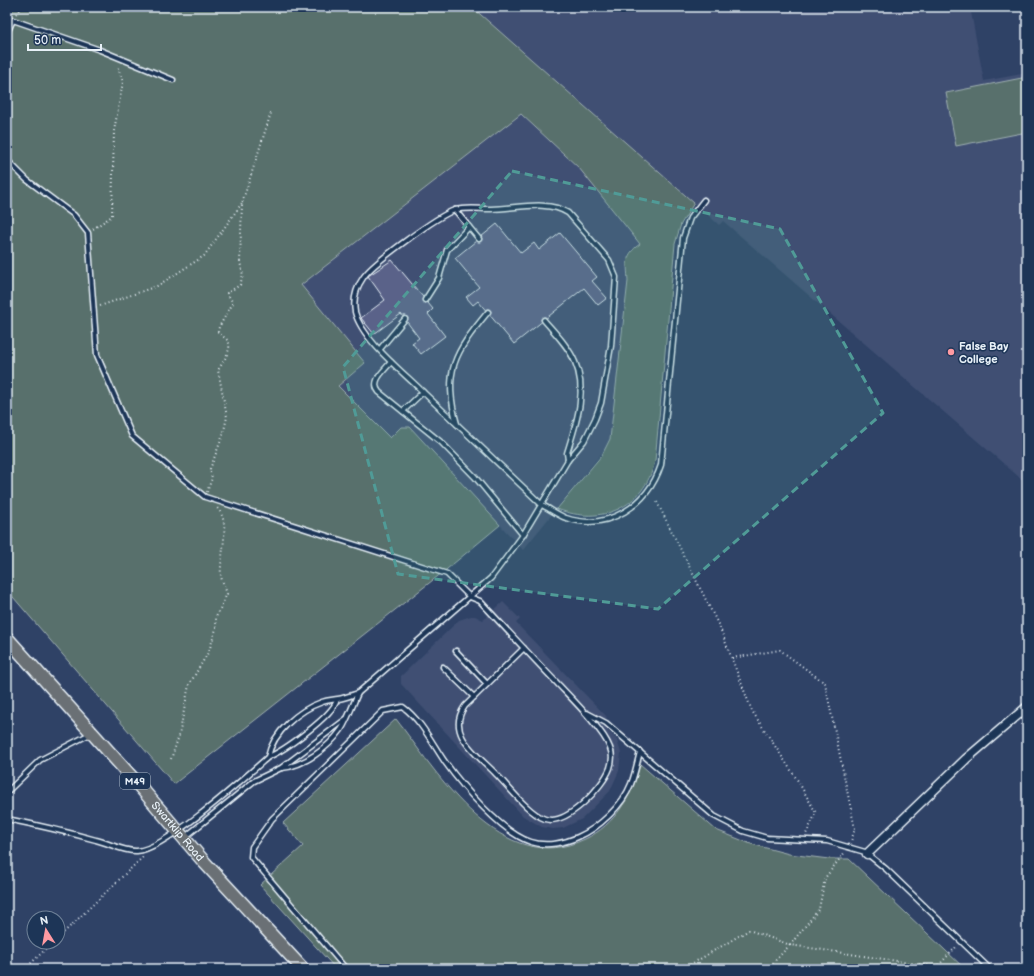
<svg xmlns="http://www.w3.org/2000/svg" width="1034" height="976" font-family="'Balsamiq Sans',sans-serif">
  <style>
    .built { fill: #3f4f73 }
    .green { fill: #58706c; stroke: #a0b0b2 }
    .building { fill: #5a6289; stroke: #e8f1f8 }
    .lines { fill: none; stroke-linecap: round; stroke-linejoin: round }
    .lane-casing { stroke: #e8f1f8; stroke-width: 7 }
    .street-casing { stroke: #e8f1f8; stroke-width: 11 }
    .primary-casing { stroke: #e8f1f8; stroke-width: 15 }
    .path { stroke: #e8f1f8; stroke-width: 2; stroke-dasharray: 1 3; stroke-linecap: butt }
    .lane { stroke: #1d3557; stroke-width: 4 }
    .street { stroke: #1d3557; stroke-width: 8 }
    .primary { stroke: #6b7074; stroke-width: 12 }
    .marked { fill: #509b97; fill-opacity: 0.2; stroke: #509b97; stroke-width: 3; stroke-dasharray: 8 5; stroke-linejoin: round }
    .poi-dot { fill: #ff9aa2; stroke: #1d3557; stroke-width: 1.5 }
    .labels { text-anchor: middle; stroke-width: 3; stroke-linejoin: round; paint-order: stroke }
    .shield { fill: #1d3557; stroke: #abb9c8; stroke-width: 1 }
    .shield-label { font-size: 10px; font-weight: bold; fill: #e8f1f8 }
    .poi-label { font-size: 11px; font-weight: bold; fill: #e8f1f8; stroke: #1d3557; text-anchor: start }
    .street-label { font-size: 11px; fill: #e8f1f8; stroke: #1d3557 }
  </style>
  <rect width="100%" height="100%" fill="#2f4266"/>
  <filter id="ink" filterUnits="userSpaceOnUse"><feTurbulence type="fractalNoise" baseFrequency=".025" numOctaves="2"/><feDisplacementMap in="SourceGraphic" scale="8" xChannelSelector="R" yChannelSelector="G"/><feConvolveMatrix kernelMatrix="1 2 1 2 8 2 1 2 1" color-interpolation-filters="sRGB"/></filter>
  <g filter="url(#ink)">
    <g class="built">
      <path d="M 472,7 L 970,7 L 984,81 L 1027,73 L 1027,484 L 723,221 L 719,225 Z"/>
      <path d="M 521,114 L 579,168 L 641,244 L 631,250 L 628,255 L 628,281 L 610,439 L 606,448 L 523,550 L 410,427 L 396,432 L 390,439 L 337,386 L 301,285 Z"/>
      <path d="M 503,602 L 520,619 L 516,623 L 607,717 L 601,724 L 617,740 L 621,753 L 619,771 L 610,791 L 582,819 L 563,828 L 553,829 L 542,827 L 523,816 L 401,684 L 401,676 L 459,620 L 471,616 L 475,616 L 483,620 Z"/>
    </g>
    <g class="green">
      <path d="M 7,7 L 472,7 L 694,203 L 681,224 L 675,244 L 655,461 C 644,508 601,526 557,509 L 602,455 L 610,439 L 628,281 C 627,263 624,255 640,244 L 579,168 L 521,114 L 301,285 L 365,363 L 338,386 L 390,438 L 401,427 L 410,427 L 500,525 L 447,569 L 174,784 L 7,590 Z"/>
      <path d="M 1027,77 L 1027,132 L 956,146 L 946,93 Z"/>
      <path d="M 396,719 C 439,775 501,879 585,839 C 615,825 633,795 640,764 L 716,830 L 751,844 L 789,854 L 829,859 L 849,859 L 965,969 L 336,969 L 260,885 L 303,846 L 283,823 Z"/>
    </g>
    <g class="building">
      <path d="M 497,224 L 521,253 L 534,243 L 539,250 L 560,233 L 597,277 L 592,281 L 607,298 L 598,305 L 584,288 L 514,344 L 478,301 L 473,305 L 466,297 L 479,287 L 455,258 Z"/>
      <path d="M 392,260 L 433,309 L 428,314 L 445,336 L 421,354 L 412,343 L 419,338 L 401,314 L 374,334 L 361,318 L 385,300 L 368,276 Z"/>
    </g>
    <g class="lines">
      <g class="lane-casing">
        <g id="lane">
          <path d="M 7,33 L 13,20 L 100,50 L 173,80"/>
          <path d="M 7,160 L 27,180 L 74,215 L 88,233 L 97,355 L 132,436 L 205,497 L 447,574 L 470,597 L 480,601 C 505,628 531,656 557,683 C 571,698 603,729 610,748 C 613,755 612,762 610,768 C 603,787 567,826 545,819 C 529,814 508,786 496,774 C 478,755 445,734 465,706 L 524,648"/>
          <path d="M 455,210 L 479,239"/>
          <path d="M 425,300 L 439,278 L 447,250 L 469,227"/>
          <path d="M 544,320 C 555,333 569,347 575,362 C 588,391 576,424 567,453 L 568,460"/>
          <path d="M 380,349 L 405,319"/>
          <path d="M 391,362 C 384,371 370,381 379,392 L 442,443 L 475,477 L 523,535"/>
          <path d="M 403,411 L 423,392"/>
          <path d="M 457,424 C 442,372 455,352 488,312"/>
          <path d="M 456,651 L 487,684"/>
          <path d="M 443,667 L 474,697"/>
          <path d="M 587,713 L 606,723 L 714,816 L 743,831 L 767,838 L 827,841 L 865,852 L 886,869 L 990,969"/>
          <path d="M 268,757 C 273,732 299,710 322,702 C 328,700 333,700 338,699 C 345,698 352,695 358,693 L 491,578 L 523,535 L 568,460 L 584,441 L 595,419 L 601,403 L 611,346 L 616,277 L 609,260 L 568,213 C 547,199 515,209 491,209 C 480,209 466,207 455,210 C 439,215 371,264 363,278 C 356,288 353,300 355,312 C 362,340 403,372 423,392 C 463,430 502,467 542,505 C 550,509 558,515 566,518 C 608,532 648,505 661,465 L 683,238 L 690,218 L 704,200"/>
          <path d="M 282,768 C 304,766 328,748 341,730 C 348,719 353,704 358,693"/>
          <path d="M 7,792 L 40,760 L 90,734"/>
          <path d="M 7,819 C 37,825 67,832 96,840 C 109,843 124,852 137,851 C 166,849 244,778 268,757 C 284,751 332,716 337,700"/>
          <path d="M 184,838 L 254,781 L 281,768 L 346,719"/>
          <path d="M 346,969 L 251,857 L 252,847 L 272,819 L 383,711 L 403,707 C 421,720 432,743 445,762 C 462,786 502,833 531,842 C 546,847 565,843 578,837 C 599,828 623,805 631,784 C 635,774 637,763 640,752"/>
        </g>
      </g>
      <g class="street-casing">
        <path id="street" d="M 867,854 L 966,759 L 1027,707"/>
      </g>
      <g class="primary-casing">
        <g id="primary">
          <path id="s1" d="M 7,638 L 136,782 L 205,863 L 303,969"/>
        </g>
      </g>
      <g class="path">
        <path d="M 17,14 L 22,7"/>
        <path d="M 93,229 L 112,216 L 114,131 L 123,82 L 117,65"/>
        <path d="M 7,270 L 9,278 L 7,302"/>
        <path d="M 100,306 L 157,286 L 204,256 L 242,203"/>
        <path d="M 207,492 L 212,478 L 210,469 L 223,435 L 227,417 L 218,370 C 222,364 233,348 228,341 C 225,337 221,336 218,332 L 219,327 L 233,303 L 227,293 L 240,285 L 243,275 L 240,262 L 242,203 L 271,113"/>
        <path d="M 657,502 L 720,628 L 752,711 L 798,781 L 816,813 L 806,834"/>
        <path d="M 732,658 L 780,650 L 825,683 L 855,829 L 851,841"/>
        <path d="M 171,759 L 179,736 L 189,685 L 209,651 L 216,629 L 216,617 L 227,594 C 225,587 222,582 221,576 C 219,557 232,522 217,508"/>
        <path d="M 58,938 L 144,856"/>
        <path d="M 25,969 L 53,942"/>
        <path d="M 683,969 L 749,930 L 790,945 L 819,909 L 825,878 L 845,852"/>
        <path d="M 767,969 L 790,945 L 937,967 L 957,946"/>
      </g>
      <use href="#lane" class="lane"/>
      <use href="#street" class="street"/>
      <use href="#primary" class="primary"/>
    </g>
  </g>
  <path class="marked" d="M 512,171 L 780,229 L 883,413 L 658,609 L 398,574 L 343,367 Z"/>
  <circle class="poi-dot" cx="951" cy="352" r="4"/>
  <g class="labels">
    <rect class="shield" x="120" y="773" width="30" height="16" rx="3"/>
    <g class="shield-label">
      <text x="135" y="785">M49</text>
    </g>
    <g class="poi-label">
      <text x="959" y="350">False Bay<tspan x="959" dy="13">College</tspan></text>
    </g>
    <g class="street-label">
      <text dy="4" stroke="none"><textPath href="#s1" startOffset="258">Swartklip Road</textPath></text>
    </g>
  </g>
  <rect width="1034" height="976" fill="none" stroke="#1d3557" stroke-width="24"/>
  <rect x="12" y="12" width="1010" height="952" fill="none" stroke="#e8f1f8" stroke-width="1.5" filter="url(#ink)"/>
  <g transform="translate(46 930) rotate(349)"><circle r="19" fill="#1d3557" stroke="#6e8097"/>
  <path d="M0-3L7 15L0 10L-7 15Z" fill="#ff9aa2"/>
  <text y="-6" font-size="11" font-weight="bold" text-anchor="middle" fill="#e8f1f8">N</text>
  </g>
  <path d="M28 44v6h73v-6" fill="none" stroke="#e8f1f8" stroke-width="2"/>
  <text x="34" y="44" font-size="12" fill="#e8f1f8" stroke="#1d3557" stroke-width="3" paint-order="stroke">50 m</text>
</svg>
